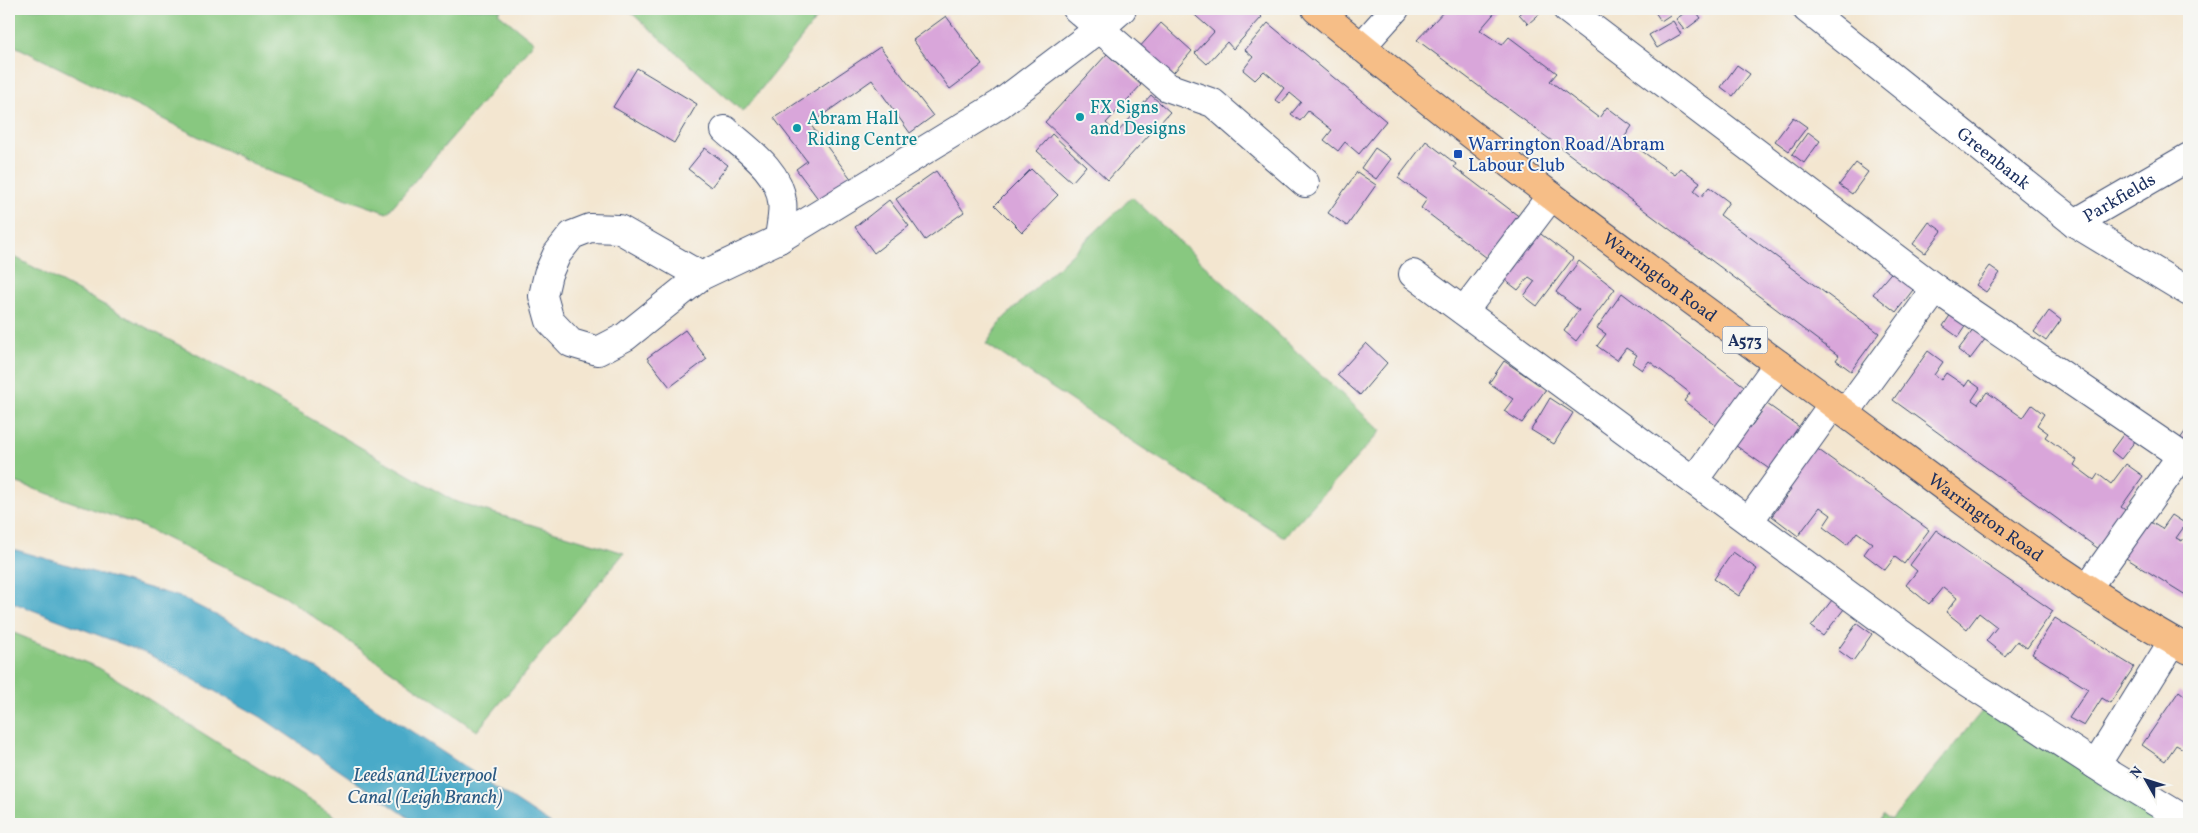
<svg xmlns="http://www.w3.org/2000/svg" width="2198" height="833" font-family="Vollkorn,serif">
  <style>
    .green { fill: #88c880; stroke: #527c6f }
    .water { fill: #48aac8; stroke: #326c93 }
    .building { fill: #d9a6da }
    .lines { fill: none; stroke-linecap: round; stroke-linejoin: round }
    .minor-casing { stroke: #3b4a6f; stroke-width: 30 }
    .major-casing { stroke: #3b4a6f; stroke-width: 30 }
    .minor { stroke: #fff; stroke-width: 28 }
    .major { stroke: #f6be87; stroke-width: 28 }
    .culture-dot { fill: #0f9aa8; stroke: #f6f6f2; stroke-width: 2 }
    .transit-dot { fill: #1a4fb4; stroke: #f6f6f2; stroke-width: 2 }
    .labels { text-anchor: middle; stroke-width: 4; stroke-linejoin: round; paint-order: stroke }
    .shield { fill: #f6f6f2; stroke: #5d6b8a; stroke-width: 1 }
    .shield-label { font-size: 16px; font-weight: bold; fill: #1b2f5e }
    .culture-label { font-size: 18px; fill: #0d838f; stroke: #f6f6f2; text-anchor: start }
    .transit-label { font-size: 18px; fill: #164399; stroke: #f6f6f2; text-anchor: start }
    .street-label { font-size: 18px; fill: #1b2f5e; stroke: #f6f6f2 }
    .water-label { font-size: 19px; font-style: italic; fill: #2b5a83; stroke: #f6f6f2 }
  </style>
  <rect width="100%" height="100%" fill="#f6f6f2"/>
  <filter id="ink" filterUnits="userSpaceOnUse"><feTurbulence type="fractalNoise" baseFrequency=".02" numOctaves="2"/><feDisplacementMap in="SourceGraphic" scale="10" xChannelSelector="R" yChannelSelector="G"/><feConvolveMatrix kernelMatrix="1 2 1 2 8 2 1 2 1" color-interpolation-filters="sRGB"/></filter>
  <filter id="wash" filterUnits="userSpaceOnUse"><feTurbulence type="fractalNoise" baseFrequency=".0096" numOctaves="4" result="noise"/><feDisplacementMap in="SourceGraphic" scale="20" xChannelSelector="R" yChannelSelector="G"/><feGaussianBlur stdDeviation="1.12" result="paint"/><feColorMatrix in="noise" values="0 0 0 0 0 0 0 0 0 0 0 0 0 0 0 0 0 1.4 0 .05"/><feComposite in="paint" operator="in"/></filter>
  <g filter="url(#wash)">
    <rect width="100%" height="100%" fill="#f3e6d0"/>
    <g class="green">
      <path d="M 9,9 L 501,9 L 498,13 L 534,42 L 387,213 L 268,171 L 9,43 Z"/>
      <path d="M 627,9 L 824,9 L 743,112 Z"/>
      <path d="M 1132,197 L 1381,431 L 1284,537 L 1141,447 L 986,344 L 1004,318 Z"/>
      <path d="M 9,254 L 233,374 L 454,501 L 624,553 L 477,731 L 284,596 L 141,526 L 9,480 Z"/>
      <path d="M 9,631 L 99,668 L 347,824 L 9,824 Z"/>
      <path d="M 1988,704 L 2177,824 L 1880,824 L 1883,815 L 1891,821 Z"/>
    </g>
    <path class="water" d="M 9,548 L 180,597 L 301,658 L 551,824 L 418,824 L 261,717 L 148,654 L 9,601 Z"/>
    <g id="blocks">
      <g class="building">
        <path d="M 1188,9 L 1254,9 L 1262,17 L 1233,49 L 1227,42 L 1207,64 L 1195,53 L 1214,32 Z"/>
        <path d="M 1446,9 L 1452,9 L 1457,13 L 1461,9 L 1498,9 L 1480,30 L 1502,45 L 1509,37 L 1557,73 L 1550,81 L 1599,118 L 1607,107 L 1632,126 L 1624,138 L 1675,175 L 1681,168 L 1700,182 L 1694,191 L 1701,197 L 1709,187 L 1729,202 L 1720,215 L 1879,333 L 1851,371 L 1836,360 L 1839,356 L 1417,40 Z"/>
        <path d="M 1525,9 L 1545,9 L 1528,24 L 1519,14 Z"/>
        <path d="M 1653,9 L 1671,9 L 1673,13 L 1661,21 Z"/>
        <path d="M 1690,9 L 1694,9 L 1701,18 L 1685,30 L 1676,19 Z"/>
        <path d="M 946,16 L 982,65 L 950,89 L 913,40 Z"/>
        <path d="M 1673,21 L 1681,34 L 1657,48 L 1649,35 Z"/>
        <path d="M 1161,23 L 1192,51 L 1169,78 L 1138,49 Z"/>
        <path d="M 1268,23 L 1386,121 L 1359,154 L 1345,142 L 1338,151 L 1324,140 L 1332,130 L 1308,111 L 1300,121 L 1291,114 L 1301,102 L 1290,93 L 1280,104 L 1275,100 L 1284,88 L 1264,71 L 1255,80 L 1243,70 L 1253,57 L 1245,50 Z"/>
        <path d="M 880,47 L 933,116 L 910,133 L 872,80 L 810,124 L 852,180 L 822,204 L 796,169 L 807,161 L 774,118 Z"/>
        <path d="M 1107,54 L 1141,85 L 1106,123 L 1117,133 L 1151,95 L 1170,112 L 1108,180 L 1045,122 Z"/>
        <path d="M 1737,65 L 1750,74 L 1733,96 L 1721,87 Z"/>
        <path d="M 637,68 L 697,104 L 674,143 L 613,107 Z"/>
        <path d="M 1793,117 L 1807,127 L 1789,151 L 1775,141 Z"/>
        <path d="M 1808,132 L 1820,141 L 1804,163 L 1792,154 Z"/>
        <path d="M 1052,134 L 1086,166 L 1072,182 L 1037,151 Z"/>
        <path d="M 1426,141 L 1456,164 L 1454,167 L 1525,221 L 1491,261 L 1421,208 L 1427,199 L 1398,178 Z"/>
        <path d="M 705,148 L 728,165 L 711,187 L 688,169 Z"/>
        <path d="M 1375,148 L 1391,159 L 1376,179 L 1361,168 Z"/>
        <path d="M 1856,163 L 1868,172 L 1852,194 L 1839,185 Z"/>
        <path d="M 1031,169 L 1058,195 L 1022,232 L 995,205 Z"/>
        <path d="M 936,171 L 964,212 L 925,240 L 896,199 Z"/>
        <path d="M 1357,172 L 1376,185 L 1347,226 L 1328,213 Z"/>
        <path d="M 889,200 L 909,226 L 874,253 L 855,227 Z"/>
        <path d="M 1929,222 L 1942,231 L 1925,253 L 1913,244 Z"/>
        <path d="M 1534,229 L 1573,258 L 1537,306 L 1524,296 L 1535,281 L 1529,277 L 1518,290 L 1505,280 L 1516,266 L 1509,261 Z"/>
        <path d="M 1579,261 L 1615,289 L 1576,341 L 1564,331 L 1579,310 L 1556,292 Z"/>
        <path d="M 1990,266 L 2000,273 L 1986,292 L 1976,285 Z"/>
        <path d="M 1895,268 L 1916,286 L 1896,312 L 1873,294 Z"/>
        <path d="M 1622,293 L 1748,389 L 1718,427 L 1684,401 L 1690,393 L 1649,361 L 1642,370 L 1632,363 L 1637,355 L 1626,348 L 1617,360 L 1597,346 L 1606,334 L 1597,328 Z"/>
        <path d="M 1955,308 L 1970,319 L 1958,337 L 1943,326 Z"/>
        <path d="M 2049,311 L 2061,320 L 2046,341 L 2034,332 Z"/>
        <path d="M 1974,329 L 1986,338 L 1970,359 L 1958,350 Z"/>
        <path d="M 685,330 L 707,359 L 670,387 L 647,358 Z"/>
        <path d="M 1366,343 L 1387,363 L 1360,395 L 1337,375 Z"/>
        <path d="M 1928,351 L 1943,362 L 1934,375 L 1941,380 L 1946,373 L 1965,386 L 1969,380 L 1980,388 L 1972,400 L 1978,404 L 1987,392 L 2023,418 L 2032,405 L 2044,414 L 2037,425 L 2048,433 L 2045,437 L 2077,460 L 2074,465 L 2094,480 L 2098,474 L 2111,484 L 2126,464 L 2143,476 L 2121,507 L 2131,514 L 2103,552 L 1893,400 Z"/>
        <path d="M 1504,361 L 1546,389 L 1522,423 L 1504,411 L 1513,399 L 1489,383 Z"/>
        <path d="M 1550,398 L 1573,413 L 1554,444 L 1531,430 Z"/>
        <path d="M 1767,404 L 1805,431 L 1775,473 L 1732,443 L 1747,422 L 1752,425 Z"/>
        <path d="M 2189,426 L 2189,445 L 2180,439 Z"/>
        <path d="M 2125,432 L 2136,440 L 2121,459 L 2111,451 Z"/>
        <path d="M 1812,445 L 1929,530 L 1904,564 L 1895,557 L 1885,570 L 1864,554 L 1872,543 L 1857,532 L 1847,545 L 1823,527 L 1831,515 L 1820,507 L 1798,536 L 1772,516 L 1791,490 L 1784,484 Z"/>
        <path d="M 2172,515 L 2186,524 L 2176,538 L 2182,541 L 2189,531 L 2189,597 L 2121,555 L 2144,518 L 2162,529 Z"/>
        <path d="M 1936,530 L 2053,611 L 2027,648 L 2017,641 L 2005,656 L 1986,641 L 1997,627 L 1979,613 L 1967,629 L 1946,612 L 1957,598 L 1943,587 L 1929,604 L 1906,585 L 1917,571 L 1910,565 Z"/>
        <path d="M 1733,552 L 1757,569 L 1739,596 L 1714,579 Z"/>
        <path d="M 1832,600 L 1844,609 L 1823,636 L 1811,627 Z"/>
        <path d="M 2055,618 L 2134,667 L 2110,703 L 2102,698 L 2084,726 L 2069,718 L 2088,689 L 2032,654 Z"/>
        <path d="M 1857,623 L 1872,634 L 1853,661 L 1838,650 Z"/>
        <path d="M 2179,691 L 2189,699 L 2189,752 L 2176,745 L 2165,761 L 2142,745 Z"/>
      </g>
    </g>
  </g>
  <g filter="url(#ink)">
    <use href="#blocks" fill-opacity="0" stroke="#3b4a6f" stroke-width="1"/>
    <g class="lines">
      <g class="minor-casing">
        <g id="minor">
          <path d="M 1077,9 L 1167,87 L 1213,103 L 1305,183"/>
          <path d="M 1567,9 L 1936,289 L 2189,461"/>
          <path id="s1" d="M 1807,9 L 2075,223 L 2189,292"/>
          <path d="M 1361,47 L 1395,9"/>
          <path d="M 725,130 C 746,149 779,170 782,201 C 784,213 780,227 779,239"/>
          <path id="s2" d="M 2075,223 L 2189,157"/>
          <path d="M 1413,274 L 1957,675 L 2108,773 L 2189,822"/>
          <path d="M 701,276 L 619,229 L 590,228 L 572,235 L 557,254 L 548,274 L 543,296 L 550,321 L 571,343 L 598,351 L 625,337 L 701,276 L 779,239 L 1000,104 L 1099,29 L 1122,9"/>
          <path d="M 1464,311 L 1551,196"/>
          <path d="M 1845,413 L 1936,289"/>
          <path d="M 1694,480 L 1778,364"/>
          <path d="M 1749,521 L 1833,404"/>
          <path d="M 2088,587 L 2181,456"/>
          <path d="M 2096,765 L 2173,641"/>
        </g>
      </g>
      <g class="major-casing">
        <g id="major">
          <path id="s3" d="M 1316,9 C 1478,145 1651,271 1822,396 C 1941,484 2059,578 2189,650"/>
        </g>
      </g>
      <use href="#minor" class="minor"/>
      <use href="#major" class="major"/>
    </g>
  </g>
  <g class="culture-dot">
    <circle cx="1080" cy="117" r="5"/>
    <circle cx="797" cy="128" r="5"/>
  </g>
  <rect class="transit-dot" x="1453" y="149" width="10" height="10" rx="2.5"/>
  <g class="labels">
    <rect class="shield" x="1722.5" y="326.5" width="45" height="27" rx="4"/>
    <g class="shield-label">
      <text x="1745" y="346">A573</text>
    </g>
    <g class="culture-label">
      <text x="1090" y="113">FX Signs<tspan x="1090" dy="21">and Designs</tspan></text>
      <text x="807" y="124">Abram Hall<tspan x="807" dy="21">Riding Centre</tspan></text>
    </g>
    <g class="transit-label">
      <text x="1468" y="150">Warrington Road/Abram<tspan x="1468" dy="21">Labour Club</tspan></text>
    </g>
    <g class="street-label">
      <text dy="6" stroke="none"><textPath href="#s1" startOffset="239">Greenbank</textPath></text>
      <text dy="6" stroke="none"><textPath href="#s2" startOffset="51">Parkfields</textPath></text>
      <text dy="6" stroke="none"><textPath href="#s3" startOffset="436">Warrington Road</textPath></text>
      <text dy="6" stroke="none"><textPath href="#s3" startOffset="841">Warrington Road</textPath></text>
    </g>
    <g class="water-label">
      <text x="425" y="781">Leeds and Liverpool<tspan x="425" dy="22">Canal (Leigh Branch)</tspan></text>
    </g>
  </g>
  <rect width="2198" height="833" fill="none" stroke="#f6f6f2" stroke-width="30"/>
  <g transform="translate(2146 780) rotate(309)" stroke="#f6f6f2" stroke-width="4" paint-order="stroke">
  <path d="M0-4L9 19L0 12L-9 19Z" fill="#1b2f5e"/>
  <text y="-8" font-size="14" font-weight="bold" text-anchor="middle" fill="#1b2f5e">N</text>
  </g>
</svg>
